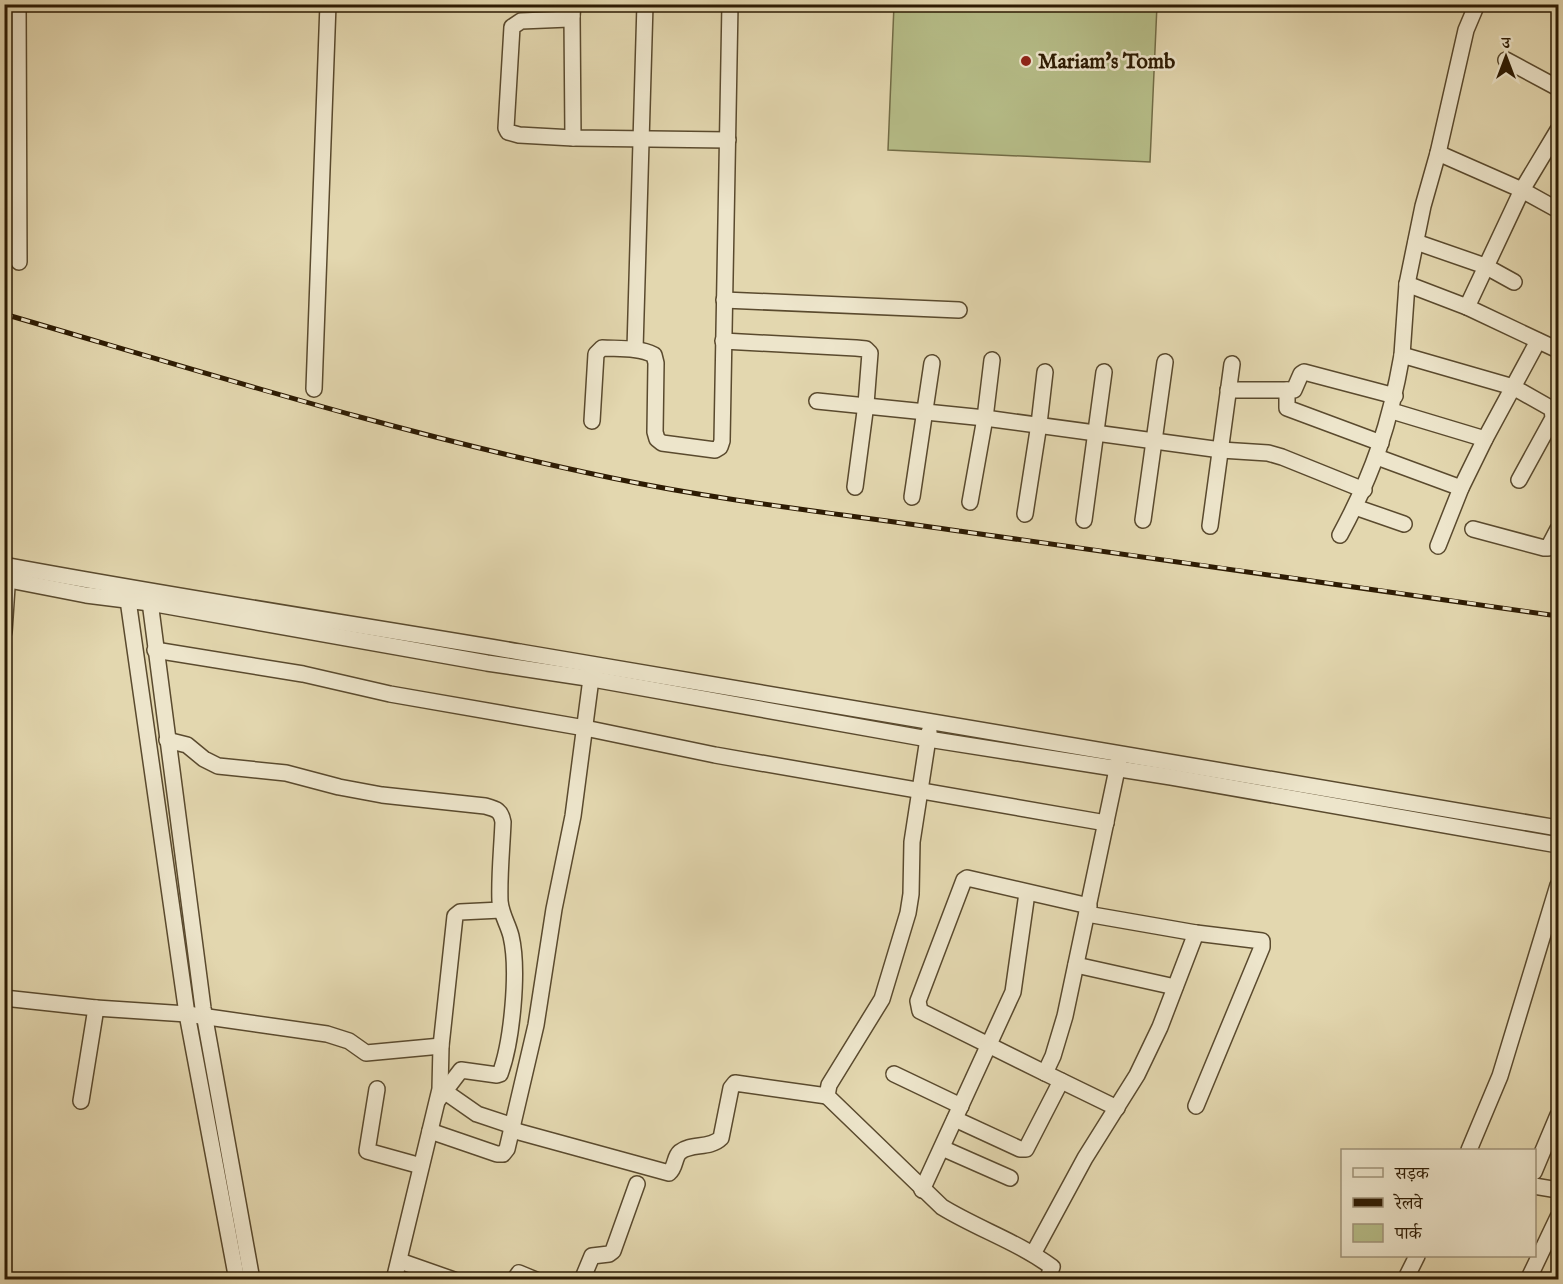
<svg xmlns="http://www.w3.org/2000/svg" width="1563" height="1284" font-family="'IM FELL English','Noto Serif Devanagari',serif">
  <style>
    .green { fill: #b6bd88; stroke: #726c46; stroke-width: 1.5 }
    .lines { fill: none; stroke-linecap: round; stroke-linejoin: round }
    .minor-casing { stroke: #5a4a2e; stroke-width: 18 }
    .minor { stroke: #ede5cb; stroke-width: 15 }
    .rail-casing { stroke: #2d1b03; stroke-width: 5 }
    .rail { stroke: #ede5cb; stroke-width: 3; stroke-dasharray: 9; stroke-linecap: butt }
    .poi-dot { fill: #8f2418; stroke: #ede5cb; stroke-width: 2 }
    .labels { text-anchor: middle; stroke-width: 5; stroke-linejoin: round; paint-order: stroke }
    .poi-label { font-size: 21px; font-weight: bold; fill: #2d1b03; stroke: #ede5cb; text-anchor: start }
  </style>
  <rect width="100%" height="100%" fill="#e3d7af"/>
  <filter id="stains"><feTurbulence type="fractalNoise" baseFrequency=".00333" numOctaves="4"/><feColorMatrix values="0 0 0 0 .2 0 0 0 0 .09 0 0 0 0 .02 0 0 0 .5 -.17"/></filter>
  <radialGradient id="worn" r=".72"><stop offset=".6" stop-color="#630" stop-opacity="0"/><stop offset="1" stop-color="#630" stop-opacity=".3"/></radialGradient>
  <path class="green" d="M 894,5 L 1157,5 L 1150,162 L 888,150 Z"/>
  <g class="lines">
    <g class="minor-casing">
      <g id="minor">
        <path d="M 18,4 L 19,262"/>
        <path d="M 573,4 L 572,16 L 569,19 L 521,21 L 512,27 L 506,128 L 508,132 L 519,135 L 573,138 L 728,140"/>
        <path d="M 572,16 L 573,138"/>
        <path d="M 1506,60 L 1558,88"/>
        <path d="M 1438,153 L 1522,190 L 1558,210"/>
        <path d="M 1416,242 L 1485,266 L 1514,282"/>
        <path d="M 1407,284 L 1467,307 L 1558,350"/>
        <path d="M 724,300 L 959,310"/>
        <path d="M 1467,307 L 1522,190 L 1558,130"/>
        <path d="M 723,341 L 856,348 L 866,349 L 870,353 L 866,404 L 855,487"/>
        <path d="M 635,349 L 645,4"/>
        <path d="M 1402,355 L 1407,284 L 1423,206 L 1438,153 L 1466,30 L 1477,4"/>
        <path d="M 314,389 L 328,4"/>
        <path d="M 1228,390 L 1294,390 L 1301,374 L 1304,372 L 1395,396"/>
        <path d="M 1287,390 L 1287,408 L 1381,443"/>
        <path d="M 817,401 L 985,418 L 1221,450 L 1268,453 L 1282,457 L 1364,490"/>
        <path d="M 1392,411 L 1485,439"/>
        <path d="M 592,421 L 596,354 L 602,348 C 619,349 638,347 654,355 L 656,363 L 655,432 L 657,439 L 662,443 L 715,450 L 720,447 L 722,441 L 730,4"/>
        <path d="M 1377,457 L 1461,488"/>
        <path d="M 912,497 L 932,363"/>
        <path d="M 970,502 L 985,418 L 992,360"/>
        <path d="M 1355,507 L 1404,524"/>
        <path d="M 1025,514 L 1039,424 L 1045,372"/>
        <path d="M 1084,520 L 1104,372"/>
        <path d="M 1143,520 L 1165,362"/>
        <path d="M 1210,526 L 1232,364"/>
        <path d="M 1473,529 L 1544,548 L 1548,548 L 1558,529"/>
        <path d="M 1340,535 C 1373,474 1390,424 1402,355 L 1513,387 L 1552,409 L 1553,418 L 1519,480"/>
        <path d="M 1438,546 L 1461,488 L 1485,439 L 1538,341"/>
        <path d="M 4,565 C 176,597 348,623 520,652 C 866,712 1212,772 1558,828"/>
        <path d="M 4,579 L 86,595 L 150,603 L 487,663 L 587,678 L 928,739 L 1171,777 L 1558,845"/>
        <path d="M 127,593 L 187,1014 L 237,1280"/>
        <path d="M 149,594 L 203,1008 L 252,1280"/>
        <path d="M 4,632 L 8,572"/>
        <path d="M 155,650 L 303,674 L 390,694 L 585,728 L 715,755 L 1106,823"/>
        <path d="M 929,732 L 912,842 L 911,894 L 908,913 L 882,999 L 829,1085 L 827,1096 L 942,1207 C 978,1229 1018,1242 1052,1267 L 1047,1280"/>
        <path d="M 167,740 L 187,745 L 204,759 L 218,766 L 286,773 L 339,787 L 382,795 L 485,806 C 496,809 501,810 503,822 C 502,848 499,875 500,901 C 501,914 508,924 511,936 C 519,970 512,1042 500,1074 L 497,1075 L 461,1070 L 438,1100"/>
        <path d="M 1087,914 L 1196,933 L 1262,941 L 1262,947 L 1196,1106"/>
        <path d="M 1076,965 L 1175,987"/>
        <path d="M 4,998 L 96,1008 L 81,1101"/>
        <path d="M 96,1008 L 187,1014 L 327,1034 L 349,1041 L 366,1053 L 441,1046"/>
        <path d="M 1045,1073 L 920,1011 L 918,1001 L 964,880 L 967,878 L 1089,906"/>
        <path d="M 894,1074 L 961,1106"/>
        <path d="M 377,1089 L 367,1151 L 421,1166"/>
        <path d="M 444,1091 L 477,1114 L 513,1126"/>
        <path d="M 1117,1108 L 1045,1073 L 1053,1056 L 1065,1016 L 1119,760"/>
        <path d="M 955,1119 L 1020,1149 L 1026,1149 L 1061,1081"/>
        <path d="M 512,1130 L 669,1173 C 676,1167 674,1157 680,1152 C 691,1143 710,1149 721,1138 L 731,1088 L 735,1083 L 827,1096"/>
        <path d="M 430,1131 L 497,1154 L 503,1154 L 507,1149 L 536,1025 L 554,909 L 573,816 L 592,671"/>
        <path d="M 942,1148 L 1010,1178"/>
        <path d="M 1469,1150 L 1500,1076 L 1558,885"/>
        <path d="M 1534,1172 L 1558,1115"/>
        <path d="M 1534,1186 L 1558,1190"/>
        <path d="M 922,1190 L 1013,992 L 1027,893"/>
        <path d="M 1033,1254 L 1085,1158 L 1137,1075 L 1160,1027 L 1196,933"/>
        <path d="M 400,1261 L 454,1280"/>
        <path d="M 394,1280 L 440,1089 L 441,1046 L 455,916 L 460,912 L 501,910"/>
        <path d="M 514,1280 L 519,1273 L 536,1280"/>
        <path d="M 582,1280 L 592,1256 L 609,1254 L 613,1251 L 637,1184"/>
        <path d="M 1405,1280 L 1417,1256"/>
        <path d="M 1528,1280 L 1558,1217"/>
      </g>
    </g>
    <use href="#minor" class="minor"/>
    <g class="rail-casing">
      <path id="rail" d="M 4,314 C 206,373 407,436 612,478 C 727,502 843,514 959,531 C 1159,559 1359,587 1558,616"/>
    </g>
    <use href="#rail" class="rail"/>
  </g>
  <circle class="poi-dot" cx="1026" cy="61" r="6"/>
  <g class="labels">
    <g class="poi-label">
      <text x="1038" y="68">Mariam's Tomb</text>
    </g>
  </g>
  <rect width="1563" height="1284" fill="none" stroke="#e3d7af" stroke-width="24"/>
  <rect x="6" y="6" width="1551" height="1272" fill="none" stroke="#2d1b03" stroke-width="3"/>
  <rect x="12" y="12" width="1539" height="1260" fill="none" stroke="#2d1b03" stroke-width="1.5"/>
  <rect x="1341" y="1149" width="195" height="108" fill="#ede5cb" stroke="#a0947b" stroke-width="1.5"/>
  <rect x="1353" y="1168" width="30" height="9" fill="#ede5cb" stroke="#a0947b" stroke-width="1.5"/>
  <text x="1395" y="1179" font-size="18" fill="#2d1b03">सड़क</text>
  <rect x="1353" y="1198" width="30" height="9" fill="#2d1b03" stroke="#a0947b" stroke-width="1.5"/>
  <text x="1395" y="1209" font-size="18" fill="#2d1b03">रेलवे</text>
  <rect x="1353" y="1224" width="30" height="18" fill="#b6bd88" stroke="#a0947b" stroke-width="1.5"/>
  <text x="1395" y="1239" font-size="18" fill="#2d1b03">पार्क</text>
  <g transform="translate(1506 57)" stroke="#ede5cb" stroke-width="4.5" paint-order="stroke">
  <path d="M0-4.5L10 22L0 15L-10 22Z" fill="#2d1b03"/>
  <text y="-9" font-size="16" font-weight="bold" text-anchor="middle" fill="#2d1b03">उ</text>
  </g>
  <rect width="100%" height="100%" filter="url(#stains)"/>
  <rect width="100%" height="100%" fill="url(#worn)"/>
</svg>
